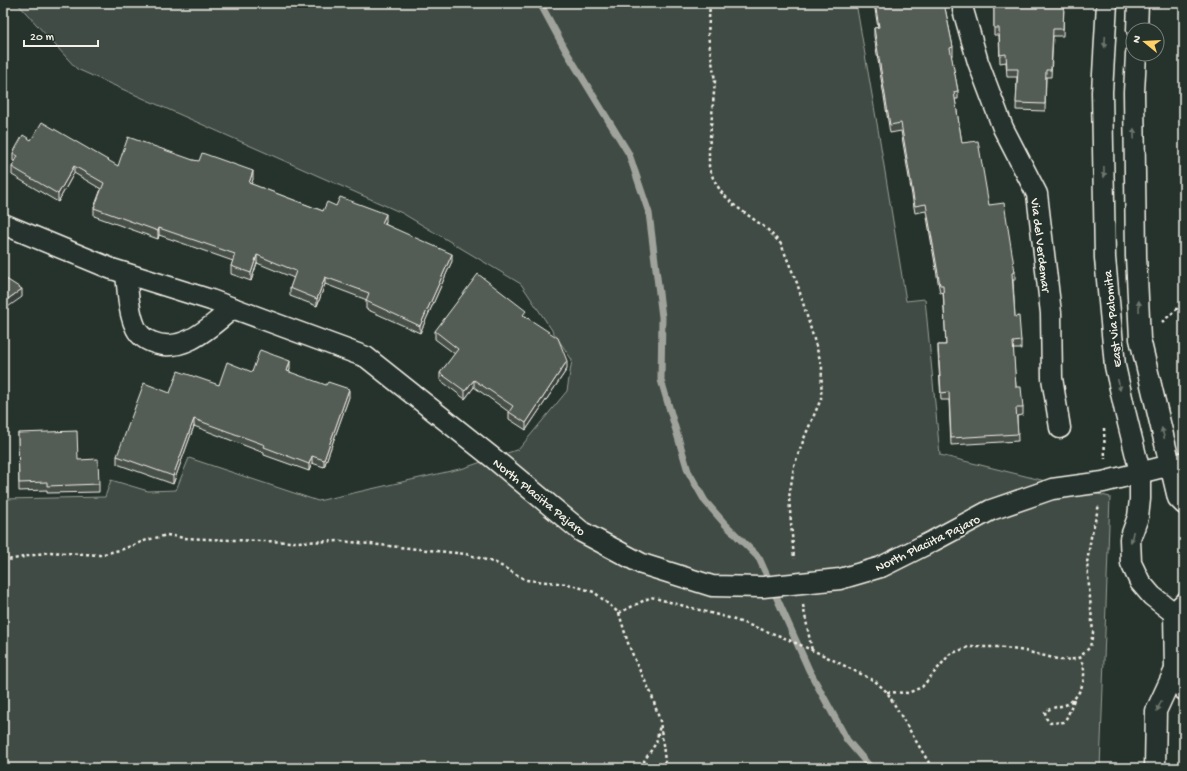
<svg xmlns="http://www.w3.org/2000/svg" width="1187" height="771" font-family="'Gochi Hand',sans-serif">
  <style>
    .green { fill: #414b45; stroke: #9a9e96 }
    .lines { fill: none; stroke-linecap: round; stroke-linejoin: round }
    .stream { stroke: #9fa39b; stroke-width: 7 }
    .service-casing { stroke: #f4f1e8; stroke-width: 13 }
    .minor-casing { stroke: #f4f1e8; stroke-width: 23 }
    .path { stroke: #f4f1e8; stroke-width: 2.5; stroke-dasharray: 3 3; stroke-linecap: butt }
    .service { stroke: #26332d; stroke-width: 10 }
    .minor { stroke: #26332d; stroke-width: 20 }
    .wall { fill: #474f49; stroke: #f4f1e8 }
    .shaded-wall { fill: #39403c; stroke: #f4f1e8 }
    .building { fill: #525c55; stroke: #f4f1e8 }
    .oneway { fill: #6e766e }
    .labels { text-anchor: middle; stroke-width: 3; stroke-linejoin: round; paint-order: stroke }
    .street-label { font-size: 13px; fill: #f4f1e8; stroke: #26332d }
  </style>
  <rect width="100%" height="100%" fill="#26332d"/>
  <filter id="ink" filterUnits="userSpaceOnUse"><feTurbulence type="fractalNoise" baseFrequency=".025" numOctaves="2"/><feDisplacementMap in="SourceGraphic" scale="8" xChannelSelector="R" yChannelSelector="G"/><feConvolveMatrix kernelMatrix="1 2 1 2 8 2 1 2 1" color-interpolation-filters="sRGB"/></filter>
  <g filter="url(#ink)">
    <path class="green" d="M 17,3 L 856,3 L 879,135 L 906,301 L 925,299 L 940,455 L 1110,497 L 1100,768 L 3,768 L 3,499 L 105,497 L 111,480 L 148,491 L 176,490 L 189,458 L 318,501 L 464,468 L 519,449 L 567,391 L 572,360 L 521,284 L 402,213 L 77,69 Z"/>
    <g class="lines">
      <path class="stream" d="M 540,3 L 566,51 L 629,154 L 649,213 L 662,317 L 661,380 L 688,471 L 705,501 L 725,524 L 759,558 L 809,670 L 847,740 L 871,768"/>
      <g class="service-casing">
        <path id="service" d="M 1171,465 L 1184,456"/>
      </g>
      <g class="minor-casing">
        <g id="minor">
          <path d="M 964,3 L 963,10 L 978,62 L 1003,128 L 1037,194 L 1051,313 L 1052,378 L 1060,428"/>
          <path d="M 1107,3 L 1102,92 L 1105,258 L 1115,366 L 1125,411 L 1140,472 L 1140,499 L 1138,517 L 1130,539 L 1131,563 L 1140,582 L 1152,596 L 1174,613"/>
          <path d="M 1137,30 L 1138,3"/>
          <path d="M 1136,54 L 1134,92 L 1136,256 L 1140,339 L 1178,498 L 1184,504"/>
          <path d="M 3,224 L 112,269 L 211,300 L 366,357 L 493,458 L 582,532 L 642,564 L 712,586 L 763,587 L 840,579 L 881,567 L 933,541 L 991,510 L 1052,489 L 1103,482 L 1171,465"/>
          <path d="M 126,274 C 128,291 128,310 135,326 C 138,334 144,339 152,342 C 183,355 211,326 233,308"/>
          <path d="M 1184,603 L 1174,613 L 1175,670 L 1184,690"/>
          <path d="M 1155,768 L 1156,711 L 1175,670"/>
        </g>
      </g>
      <g class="path">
        <path d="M 710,3 L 708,35 L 715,81 L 709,149 L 709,166 L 713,178 L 721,192 L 734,205 L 767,229 L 781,244 L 797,283 L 822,366 L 821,399 L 805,436 L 794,466 L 789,498 L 794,559"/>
        <path d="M 1162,322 L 1184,303"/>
        <path d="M 1104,428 L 1105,459"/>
        <path d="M 3,561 L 49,552 L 100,555 L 123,549 L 147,540 L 167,535 L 184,538 L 232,540 L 293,542 L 341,541 L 466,554 L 496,563 L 526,580 L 568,584 L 594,592 L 619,613 L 651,597 L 729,618 L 780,636 L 823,655 L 875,681 L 887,692 L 932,768"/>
        <path d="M 803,605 L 812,651"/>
        <path d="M 619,613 L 628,643 L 637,665 L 651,693 L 660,721 L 665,761 L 661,768"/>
        <path d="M 887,692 L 908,693 L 922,687 L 950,654 L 969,647 L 998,647 L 1025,651 L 1061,660 L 1076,659 L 1080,657 L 1090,647 L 1093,633 L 1087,563 L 1091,537 L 1099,505"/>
        <path d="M 1074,700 C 1070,708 1069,715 1064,722 L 1050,723 L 1046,718 L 1045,712 C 1052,707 1058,707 1065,705 C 1076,701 1084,686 1084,675 C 1085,668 1082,663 1080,657"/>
        <path d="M 647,768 L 644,761 L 656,743 L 660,725"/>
      </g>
      <use href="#service" class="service"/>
      <use href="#minor" class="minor"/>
    </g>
    <g class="wall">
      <path d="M 874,3 L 944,3 L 953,47 L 953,55 L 951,55 L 958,91 L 958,99 L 955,99 L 962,143 L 989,205 L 1015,272 L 1015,280 L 1013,280 L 1015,317 L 1021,341 L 1021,349 L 1013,349 L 1016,387 L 1023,408 L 1023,415 L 1017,416 L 1018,441 L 951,445 L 949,400 L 941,400 L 938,352 L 938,345 L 946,345 L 943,292 L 940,293 L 926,211 L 915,213 L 901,131 L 890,133 L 874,36 L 874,28 L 878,28 Z"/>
      <path d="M 994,3 L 1064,3 L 1063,36 L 1053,36 L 1051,77 L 1046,77 L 1045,111 L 1016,110 L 1017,77 L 1007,77 L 1006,62 L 1000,63 L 999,35 L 994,35 Z"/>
      <path d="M 31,140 L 118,166 L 193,160 L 253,179 L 251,184 L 323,211 L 336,206 L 386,221 L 385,224 L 452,261 L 420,333 L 366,309 L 366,301 L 367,300 L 325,284 L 317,306 L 290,296 L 290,288 L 294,278 L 257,263 L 251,281 L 231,274 L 231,266 L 233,261 L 159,235 L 158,239 L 94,216 L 94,208 L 101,189 L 74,173 L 58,202 L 12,175 L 12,167 L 15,162 L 13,161 L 13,153 Z"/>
      <path d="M 526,316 L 567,369 L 526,430 L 509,419 L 509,412 L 474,387 L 465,399 L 440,380 L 440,373 L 455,354 L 435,339 L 435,331 Z"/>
      <path d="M 290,369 L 289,372 L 349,397 L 324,467 L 312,463 L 309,471 L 264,455 L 264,453 L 194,426 L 173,484 L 117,464 L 117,456 L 170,393 L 219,385 L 252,372 Z"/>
      <path d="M 18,433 L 78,460 L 99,484 L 99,492 L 47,493 L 47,490 L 19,491 Z"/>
    </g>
    <g class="shaded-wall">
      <path d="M 74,166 L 74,173 L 58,202 L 58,194 Z"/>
      <path d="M 253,171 L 253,179 L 249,191 L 249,183 Z"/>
      <path d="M 386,214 L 386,221 L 382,231 L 382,223 Z"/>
      <path d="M 159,228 L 159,235 L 158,239 L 158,231 Z"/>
      <path d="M 452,254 L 452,261 L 420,333 L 420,326 Z"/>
      <path d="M 257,255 L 257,263 L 251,281 L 251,273 Z"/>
      <path d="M 325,277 L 325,284 L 317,306 L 317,299 Z"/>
      <path d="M 22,289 L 22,297 L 5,309 L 3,311 L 3,304 L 5,301 Z"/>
      <path d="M 290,361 L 290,369 L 287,379 L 287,371 Z"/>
      <path d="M 567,361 L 567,369 L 526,430 L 526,423 Z"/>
      <path d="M 474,380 L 474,387 L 465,399 L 465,391 Z"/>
      <path d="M 349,389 L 349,397 L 324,467 L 324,460 Z"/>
      <path d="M 194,419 L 194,426 L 173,484 L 173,476 Z"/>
      <path d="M 312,456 L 312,463 L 309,471 L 309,464 Z"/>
    </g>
    <g class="building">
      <path d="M 875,3 L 944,3 L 953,47 L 950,48 L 958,91 L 954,92 L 962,143 L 978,141 L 989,205 L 1004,203 L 1015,272 L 1012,273 L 1015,317 L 1019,316 L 1021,341 L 1013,342 L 1016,387 L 1021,387 L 1023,408 L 1016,408 L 1018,434 L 951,438 L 949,392 L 941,393 L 938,345 L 946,345 L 943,285 L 940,285 L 926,204 L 915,206 L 901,123 L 890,125 L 874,28 L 879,27 Z"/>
      <path d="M 994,3 L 1064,3 L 1063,29 L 1053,29 L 1051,70 L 1046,70 L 1045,104 L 1016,103 L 1018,69 L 1007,69 L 1006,54 L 1000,55 L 999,28 L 994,28 Z"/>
      <path d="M 42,122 L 118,166 L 128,137 L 193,160 L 199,161 L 202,153 L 253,171 L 249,183 L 323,211 L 327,202 L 336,206 L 340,197 L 386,214 L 382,223 L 452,254 L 420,326 L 366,301 L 369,293 L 325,277 L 317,299 L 290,288 L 296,271 L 257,255 L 251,273 L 231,266 L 235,254 L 159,228 L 158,231 L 94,208 L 104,183 L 74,166 L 58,194 L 12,167 L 18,156 L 13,153 L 23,135 L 31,140 Z"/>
      <path d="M 478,274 L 526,311 L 523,315 L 558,338 L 567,361 L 526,423 L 509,412 L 513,406 L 474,380 L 465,391 L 440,373 L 458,349 L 435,331 Z"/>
      <path d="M 3,277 L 22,289 L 5,301 L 3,304 Z"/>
      <path d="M 260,350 L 290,361 L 287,371 L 326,385 L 328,382 L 349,389 L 324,460 L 312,456 L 309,464 L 264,447 L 265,445 L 194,419 L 173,476 L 117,456 L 144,383 L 170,393 L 178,371 L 219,385 L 227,362 L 252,372 Z"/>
      <path d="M 77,431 L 78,460 L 98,459 L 99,484 L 47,486 L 47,482 L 19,483 L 18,433 Z"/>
    </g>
    <defs><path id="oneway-solid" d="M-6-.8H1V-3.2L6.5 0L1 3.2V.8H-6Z"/></defs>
    <g class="oneway">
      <use href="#oneway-solid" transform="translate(1105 42) rotate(93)"/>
      <use href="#oneway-solid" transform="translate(1134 134) rotate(-91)"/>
      <use href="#oneway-solid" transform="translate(1104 172) rotate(89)"/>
      <use href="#oneway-solid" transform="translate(1139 306) rotate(-92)"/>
      <use href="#oneway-solid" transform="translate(1119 385) rotate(78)"/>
      <use href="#oneway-solid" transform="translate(1163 433) rotate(-104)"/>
      <use href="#oneway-solid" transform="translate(1132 537) rotate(102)"/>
      <use href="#oneway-solid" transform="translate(1159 706) rotate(113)"/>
    </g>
  </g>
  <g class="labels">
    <g class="street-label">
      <text transform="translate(1042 245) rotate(83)" y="5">Via del Verdemar</text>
      <text transform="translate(1111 319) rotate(-96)" y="5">East Via Palomita</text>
      <text transform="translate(540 496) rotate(39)" y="5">North Placiita Pajaro</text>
      <text transform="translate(927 542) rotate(-26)" y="5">North Placiita Pajaro</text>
    </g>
  </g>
  <rect width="1187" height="771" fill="none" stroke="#26332d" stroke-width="16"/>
  <rect x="8" y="8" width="1171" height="755" fill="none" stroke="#f4f1e8" stroke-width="1.5" filter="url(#ink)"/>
  <g transform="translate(1145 42) rotate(288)"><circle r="19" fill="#26332d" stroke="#787f78"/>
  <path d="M0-3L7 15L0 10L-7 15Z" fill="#ffd166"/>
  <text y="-6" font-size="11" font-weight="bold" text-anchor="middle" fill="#f4f1e8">N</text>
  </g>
  <path d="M24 40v6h74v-6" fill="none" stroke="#f4f1e8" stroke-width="2"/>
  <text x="30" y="40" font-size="12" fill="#f4f1e8" stroke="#26332d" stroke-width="3" paint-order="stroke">20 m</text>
</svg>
